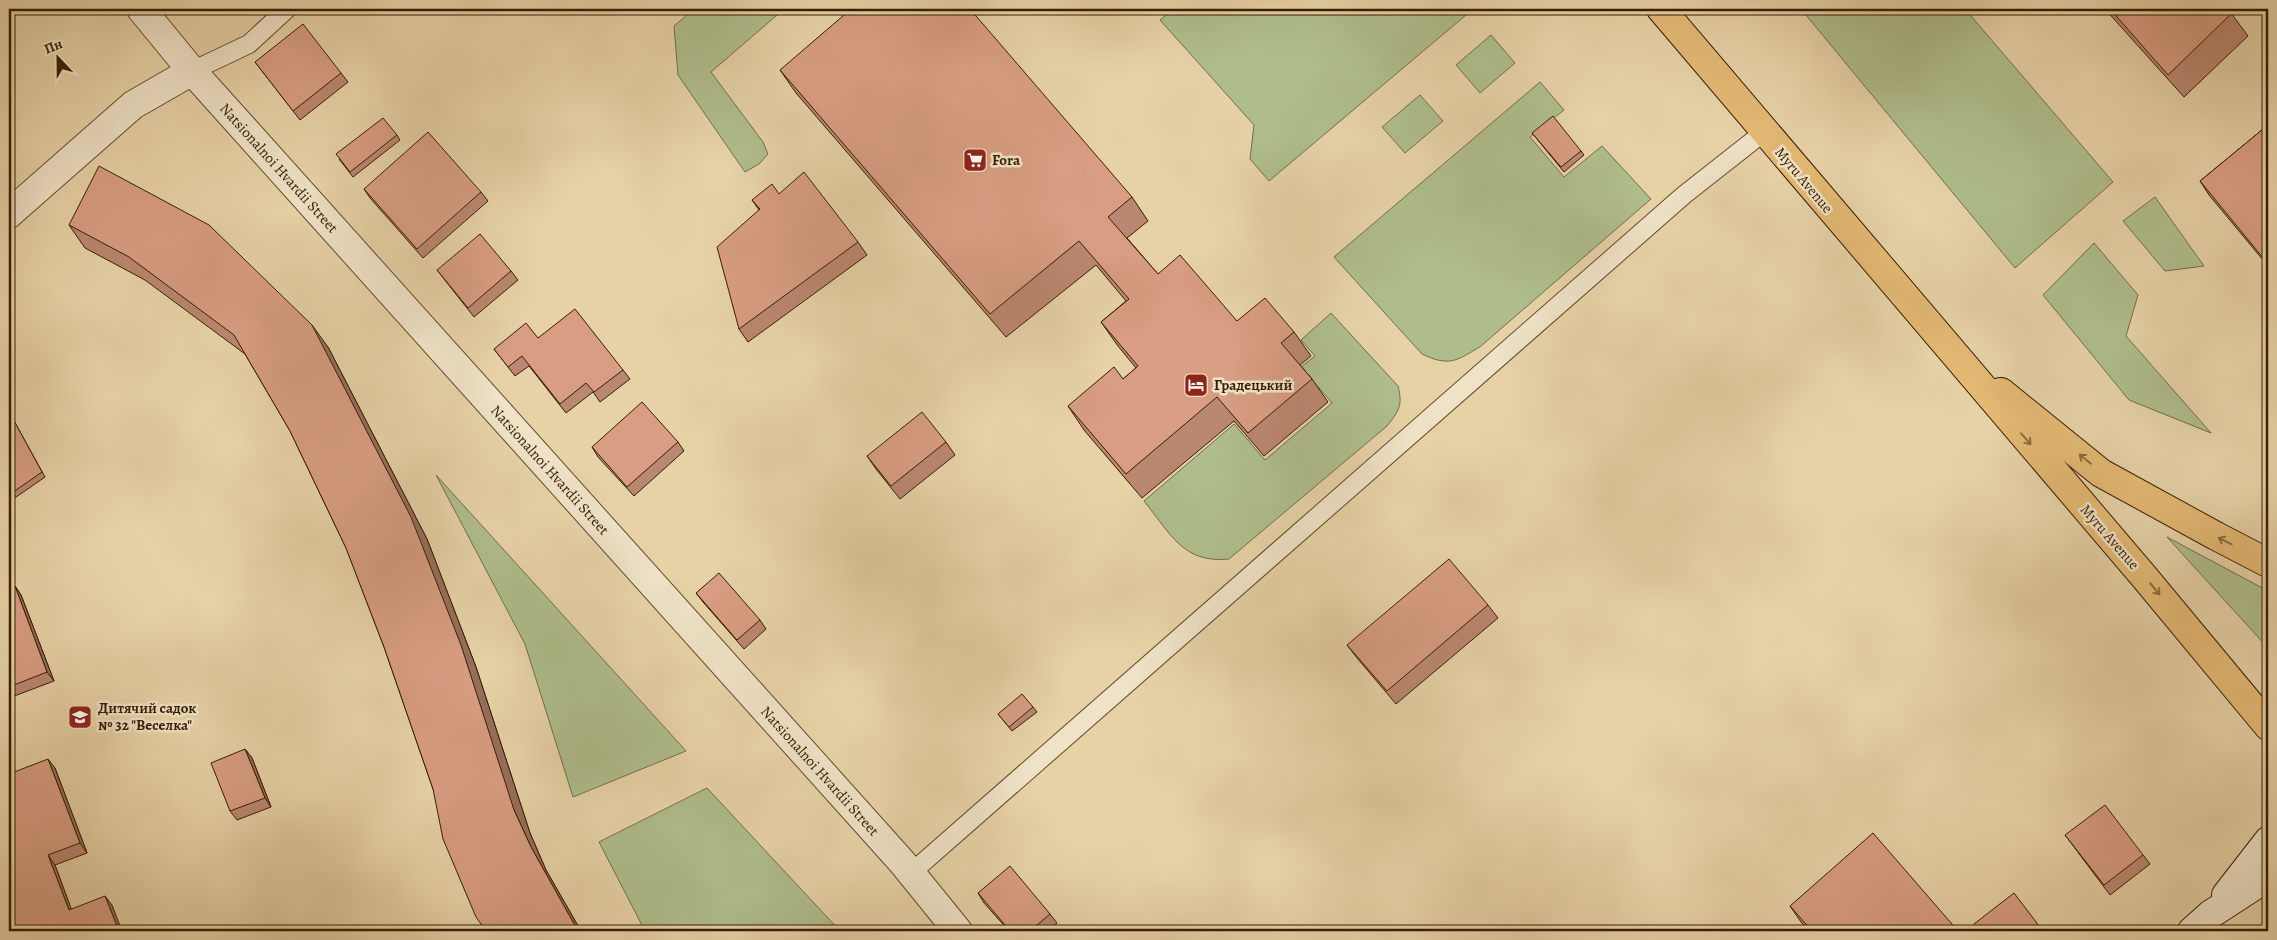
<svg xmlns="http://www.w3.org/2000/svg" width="2277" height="940" font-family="Alegreya,serif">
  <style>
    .green { fill: #afbd8c; stroke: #736e48 }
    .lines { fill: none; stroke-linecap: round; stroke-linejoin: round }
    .service-casing { stroke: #634b2c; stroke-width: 20 }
    .minor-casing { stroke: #634b2c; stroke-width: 30 }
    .secondary-casing { stroke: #371e03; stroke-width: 30 }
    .primary-casing { stroke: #371e03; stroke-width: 30 }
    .service { stroke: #efe2c6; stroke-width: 18 }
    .minor { stroke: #efe2c6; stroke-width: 28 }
    .secondary { stroke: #efe2c6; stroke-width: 28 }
    .primary { stroke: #e4b974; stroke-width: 28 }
    .wall { fill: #ba8770; stroke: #371e03 }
    .shaded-wall { fill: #976e5b; stroke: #371e03 }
    .building { fill: #d89d82; stroke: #371e03 }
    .oneway { stroke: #8e6c3c }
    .labels { text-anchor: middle; stroke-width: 5; stroke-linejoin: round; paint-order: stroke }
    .poi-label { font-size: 15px; font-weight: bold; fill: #371e03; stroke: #efe2c6; text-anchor: start }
    .street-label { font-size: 15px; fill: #371e03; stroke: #efe2c6 }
  </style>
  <rect width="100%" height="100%" fill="#e7d2a7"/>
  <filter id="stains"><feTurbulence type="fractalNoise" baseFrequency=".004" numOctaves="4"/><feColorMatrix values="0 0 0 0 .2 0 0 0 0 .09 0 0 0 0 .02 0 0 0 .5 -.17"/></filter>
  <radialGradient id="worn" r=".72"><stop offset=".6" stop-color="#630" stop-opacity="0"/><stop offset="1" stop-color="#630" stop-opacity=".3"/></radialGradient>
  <g class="green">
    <path d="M 694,9 L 784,9 L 711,72 L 763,142 L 768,154 L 759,164 L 745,172 L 678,75 L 674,26 Z"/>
    <path d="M 1173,9 L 1470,9 L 1466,15 L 1269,181 L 1250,159 L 1254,125 L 1160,20 Z"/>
    <path d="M 1801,9 L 1965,9 L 2113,182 L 2015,268 Z"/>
    <path d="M 1491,35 L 1515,63 L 1480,93 L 1456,65 Z"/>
    <path d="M 1540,82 L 1564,110 L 1530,137 L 1564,177 L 1602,146 L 1651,199 L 1481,346 C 1457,361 1449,367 1422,354 L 1334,257 Z"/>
    <path d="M 1420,95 L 1443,121 L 1405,153 L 1382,127 Z"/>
    <path d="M 2155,197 L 2204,266 L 2165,271 L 2123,221 Z"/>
    <path d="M 2094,243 L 2138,295 L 2126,336 L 2211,433 L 2129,400 L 2043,295 Z"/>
    <path d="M 1331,313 L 1398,386 C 1403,405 1399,411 1387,426 L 1229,559 C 1183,564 1170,533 1144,501 L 1234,424 L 1265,460 L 1332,403 L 1301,367 L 1315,356 L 1301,340 Z"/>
    <path d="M 436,475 L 686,751 L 573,797 L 525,644 Z"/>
    <path d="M 2167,537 L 2268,591 L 2268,648 Z"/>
    <path d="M 707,788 L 840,931 L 645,931 L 599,842 Z"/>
  </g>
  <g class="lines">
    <g class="service-casing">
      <g id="service">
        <path d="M 192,71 L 249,44 L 287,9"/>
        <path d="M 911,873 L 1684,195 L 1764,132"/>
      </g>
    </g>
    <g class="minor-casing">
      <g id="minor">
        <path d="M 141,9 L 192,71 L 902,862 L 958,931"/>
        <path d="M 9,214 L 133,105 L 192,71"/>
      </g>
    </g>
    <g class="secondary-casing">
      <g id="secondary">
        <path d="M 2226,895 L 2268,841"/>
        <path d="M 2192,931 L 2211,914 L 2268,877"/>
      </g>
    </g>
    <g class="primary-casing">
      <g id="primary">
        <path d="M 1661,9 L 2146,579 L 2268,726"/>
        <path d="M 2001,392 L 2101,473 L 2216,536 L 2268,563"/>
      </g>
    </g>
    <use href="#service" class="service"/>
    <use href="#minor" class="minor"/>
    <use href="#secondary" class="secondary"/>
    <use href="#primary" class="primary"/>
  </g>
  <g class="wall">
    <path d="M 2105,9 L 2228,9 L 2248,36 L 2184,97 Z"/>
    <path d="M 255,62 L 341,73 L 348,82 L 300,120 Z"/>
    <path d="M 780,70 L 1132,197 L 1148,221 L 1127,238 L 1158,274 L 1237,321 L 1294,332 L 1311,356 L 1300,365 L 1312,379 L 1328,402 L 1264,456 L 1234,421 L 1142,498 L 1084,430 L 1068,406 L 1123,379 L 1136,368 L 1118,346 L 1101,322 L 1126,301 L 1096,265 L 1006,337 L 796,93 Z"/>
    <path d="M 2268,125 L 2268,266 L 2209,195 L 2200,181 Z"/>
    <path d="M 1532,133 L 1581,151 L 1584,155 L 1564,172 Z"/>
    <path d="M 397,135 L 400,140 L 353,177 L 339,159 Z"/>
    <path d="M 364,189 L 481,192 L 488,201 L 423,258 L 370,198 Z"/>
    <path d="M 779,194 L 858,242 L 867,255 L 748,342 L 739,329 L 759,210 L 752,200 Z"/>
    <path d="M 69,225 L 328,347 L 427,539 L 476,667 L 530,833 L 546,870 L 581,931 L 486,931 L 433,789 L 384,647 L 346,548 L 290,431 L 245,354 L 145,280 L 85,248 Z"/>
    <path d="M 437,270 L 511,271 L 518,280 L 474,317 L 444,279 Z"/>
    <path d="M 538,338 L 623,370 L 630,379 L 600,402 L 593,392 L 566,413 L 529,366 L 515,376 L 494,349 Z"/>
    <path d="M 13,419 L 45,477 L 9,502 L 9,421 Z"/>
    <path d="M 678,442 L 684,451 L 634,496 L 598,457 L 592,447 Z"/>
    <path d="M 946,442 L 955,455 L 900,499 L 876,469 L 867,456 Z"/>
    <path d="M 15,586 L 21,595 L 54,681 L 9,698 L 9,588 Z"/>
    <path d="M 696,593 L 760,620 L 766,629 L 744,649 L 703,602 Z"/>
    <path d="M 1488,605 L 1498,618 L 1396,704 L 1357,658 L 1347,645 Z"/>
    <path d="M 1033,707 L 1037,712 L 1012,731 L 998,714 Z"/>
    <path d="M 245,749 L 252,758 L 271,807 L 237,820 L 230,811 Z"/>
    <path d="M 55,768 L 87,853 L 55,865 L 71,909 L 112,905 L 9,931 Z"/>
    <path d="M 2065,835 L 2143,855 L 2150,864 L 2110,895 Z"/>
    <path d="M 978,893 L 1050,914 L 1057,923 L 1047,931 L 1009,931 L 984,903 Z"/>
    <path d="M 1790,906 L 1958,931 L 1809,931 L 1801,922 Z"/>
  </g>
  <g class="shaded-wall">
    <path d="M 312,325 L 328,347 L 427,539 L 476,667 L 530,833 L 546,870 L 581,931 L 578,931 L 531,847 L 514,810 Z"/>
    <path d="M 15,586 L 21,595 L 54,681 L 47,672 Z"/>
    <path d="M 245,749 L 252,758 L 271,807 L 265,798 Z"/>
    <path d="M 48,759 L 55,768 L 87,853 L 80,843 Z"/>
    <path d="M 48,855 L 55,865 L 75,919 L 69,910 Z"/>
    <path d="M 105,896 L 112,905 L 122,931 L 119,931 Z"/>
  </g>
  <g class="building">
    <path d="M 851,9 L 970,9 L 1132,197 L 1108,217 L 1158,274 L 1180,255 L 1237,321 L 1265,298 L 1294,332 L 1281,343 L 1312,379 L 1248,433 L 1217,397 L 1126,474 L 1068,406 L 1114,367 L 1123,379 L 1138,366 L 1101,322 L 1129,299 L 1079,241 L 990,314 L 780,70 Z"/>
    <path d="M 2110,9 L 2228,9 L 2232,13 L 2168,75 Z"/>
    <path d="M 303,24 L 341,73 L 293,111 L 255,62 Z"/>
    <path d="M 1553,116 L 1581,151 L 1561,167 L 1532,133 Z"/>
    <path d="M 383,118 L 397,135 L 350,172 L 336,154 Z"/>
    <path d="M 2268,125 L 2268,188 L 2264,192 L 2268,198 L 2268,264 L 2200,181 Z"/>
    <path d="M 428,132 L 481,192 L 417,249 L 364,189 Z"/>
    <path d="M 99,166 L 209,225 L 312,325 L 411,517 L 461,645 L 514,810 L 531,847 L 578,931 L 486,931 L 476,917 L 443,839 L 433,789 L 384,647 L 346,548 L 290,431 L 234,335 L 129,257 L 69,225 Z"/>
    <path d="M 804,172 L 858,242 L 739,329 L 717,247 L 760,209 L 752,200 L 772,184 L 779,194 Z"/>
    <path d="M 2268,188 L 2268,197 L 2264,192 Z"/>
    <path d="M 480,234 L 511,271 L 468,308 L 437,270 Z"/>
    <path d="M 575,309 L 623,370 L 594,392 L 586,383 L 560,404 L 522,356 L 508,367 L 494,349 L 526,323 L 538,338 Z"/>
    <path d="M 642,402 L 678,442 L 627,487 L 592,447 Z"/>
    <path d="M 922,412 L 946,442 L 891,486 L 867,456 Z"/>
    <path d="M 13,419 L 42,472 L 9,495 L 9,421 Z"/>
    <path d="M 1449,559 L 1488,605 L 1387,691 L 1347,645 Z"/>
    <path d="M 719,573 L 760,620 L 737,640 L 696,593 Z"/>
    <path d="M 15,586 L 47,672 L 9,687 L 9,588 Z"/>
    <path d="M 1022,694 L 1033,707 L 1009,727 L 998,714 Z"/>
    <path d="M 245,749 L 265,798 L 230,811 L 211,763 Z"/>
    <path d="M 48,759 L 80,843 L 48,855 L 69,910 L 105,896 L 119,931 L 9,931 L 9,774 Z"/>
    <path d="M 2105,805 L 2143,855 L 2104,885 L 2065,835 Z"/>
    <path d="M 1873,833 L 1958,931 L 1812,931 L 1790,906 Z"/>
    <path d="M 1010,866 L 1050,914 L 1030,931 L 1010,931 L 978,893 Z"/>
    <path d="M 2014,893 L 2043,931 L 1979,931 L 1974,924 Z"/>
  </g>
  <defs><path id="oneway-shaft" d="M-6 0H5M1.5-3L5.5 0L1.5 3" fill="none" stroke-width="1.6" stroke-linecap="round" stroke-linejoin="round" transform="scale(1.25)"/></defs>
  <g class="oneway">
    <use href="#oneway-shaft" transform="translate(2026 439) rotate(49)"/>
    <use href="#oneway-shaft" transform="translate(2085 459) rotate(-141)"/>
    <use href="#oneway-shaft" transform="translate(2225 541) rotate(-153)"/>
    <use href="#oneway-shaft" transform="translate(2155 589) rotate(50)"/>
  </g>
  <defs>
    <g id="supermarket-square" transform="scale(1.25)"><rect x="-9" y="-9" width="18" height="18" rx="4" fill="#8f2418" stroke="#efe2c6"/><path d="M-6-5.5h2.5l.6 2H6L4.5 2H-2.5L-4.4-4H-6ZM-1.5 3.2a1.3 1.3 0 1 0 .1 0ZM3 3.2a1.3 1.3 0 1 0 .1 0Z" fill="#fff"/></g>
    <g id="hotel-square" transform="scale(1.25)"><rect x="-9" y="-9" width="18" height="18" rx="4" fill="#8f2418" stroke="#efe2c6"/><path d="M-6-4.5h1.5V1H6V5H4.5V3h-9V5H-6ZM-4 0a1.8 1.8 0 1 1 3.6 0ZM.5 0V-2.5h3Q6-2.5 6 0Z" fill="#fff"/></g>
    <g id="school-square" transform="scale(1.25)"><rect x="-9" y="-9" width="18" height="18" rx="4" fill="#8f2418" stroke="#efe2c6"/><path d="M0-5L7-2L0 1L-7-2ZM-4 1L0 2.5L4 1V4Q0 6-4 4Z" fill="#fff"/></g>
  </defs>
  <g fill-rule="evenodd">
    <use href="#supermarket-square" x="975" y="160"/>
    <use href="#hotel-square" x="1196" y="385"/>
    <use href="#school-square" x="80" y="717"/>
  </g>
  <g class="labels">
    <g class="poi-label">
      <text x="992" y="165">Fora</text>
      <text x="1214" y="390">Градецький</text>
      <text x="98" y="713">Дитячий садок<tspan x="98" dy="17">№ 32 "Веселка"</tspan></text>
    </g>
    <g class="street-label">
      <text transform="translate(279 168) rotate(48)" y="5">Natsionalnoi Hvardii Street</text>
      <text transform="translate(1804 180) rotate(50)" y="5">Myru Avenue</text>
      <text transform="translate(550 470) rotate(48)" y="5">Natsionalnoi Hvardii Street</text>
      <text transform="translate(2110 537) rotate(49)" y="5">Myru Avenue</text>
      <text transform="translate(820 771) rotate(48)" y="5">Natsionalnoi Hvardii Street</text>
    </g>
  </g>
  <rect width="2277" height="940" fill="none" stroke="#e7d2a7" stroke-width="30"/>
  <rect x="10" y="10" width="2257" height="920" fill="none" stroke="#371e03" stroke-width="2.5"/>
  <rect x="15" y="15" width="2247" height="910" fill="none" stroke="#371e03"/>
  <g transform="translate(58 58) rotate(338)" stroke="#efe2c6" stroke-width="4" paint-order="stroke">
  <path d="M0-4L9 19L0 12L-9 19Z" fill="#371e03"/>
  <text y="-8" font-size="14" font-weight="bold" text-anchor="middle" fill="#371e03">Пн</text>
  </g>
  <rect width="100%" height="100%" filter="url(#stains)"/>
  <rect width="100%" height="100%" fill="url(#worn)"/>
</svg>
